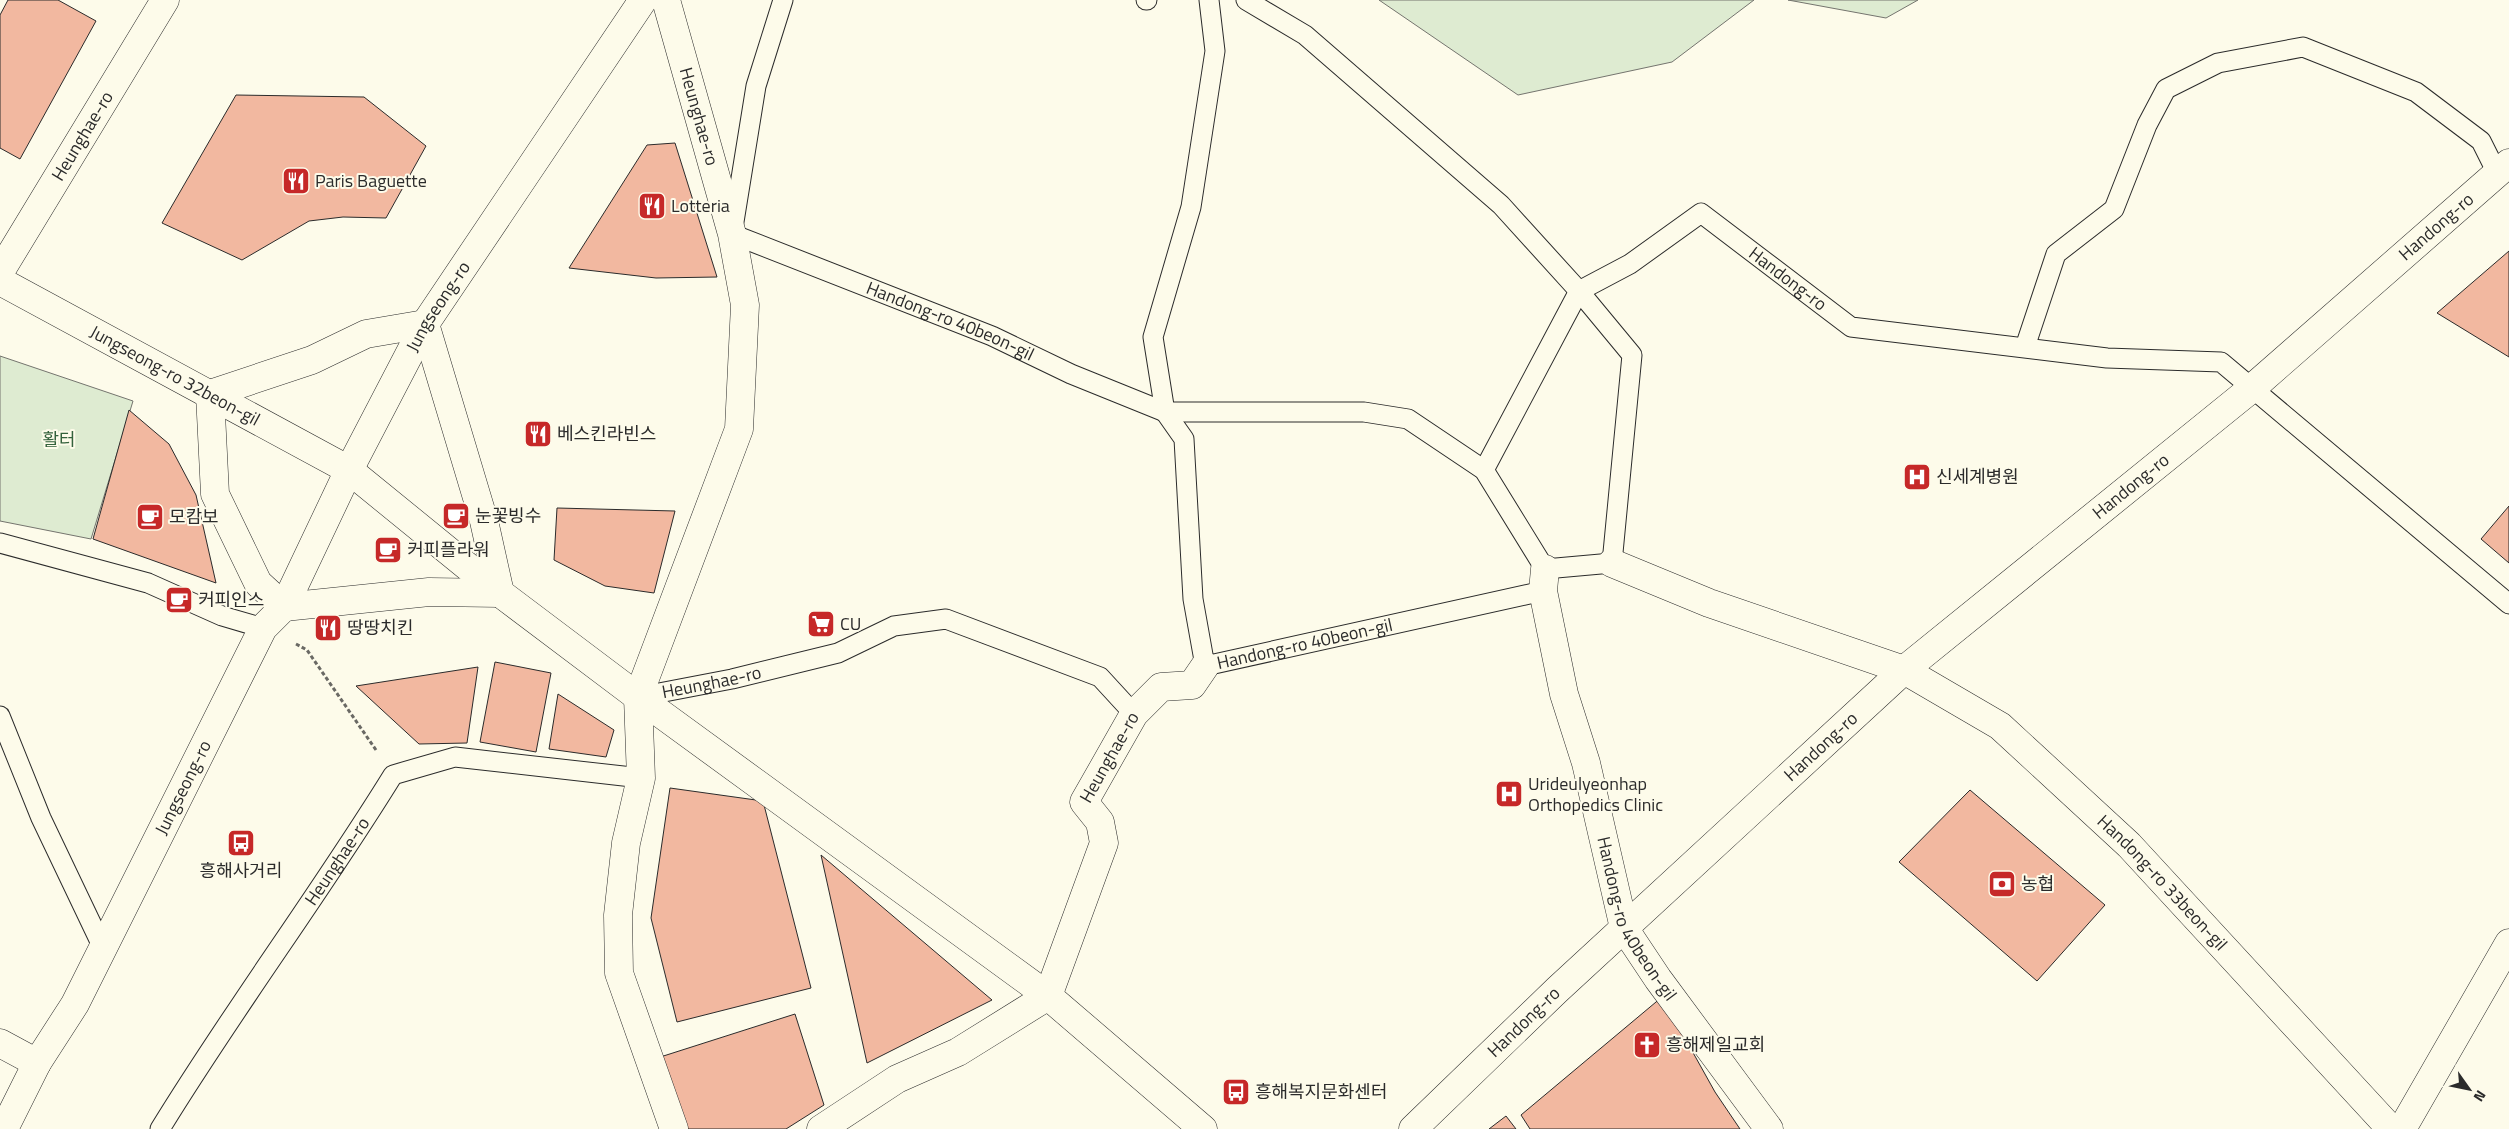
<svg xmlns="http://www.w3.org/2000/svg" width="2509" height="1129" font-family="'Titillium Web','Noto Sans KR',sans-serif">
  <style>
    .green { fill: #deebd1; stroke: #74746e }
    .building { fill: #f2b8a0; stroke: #2b2b2b }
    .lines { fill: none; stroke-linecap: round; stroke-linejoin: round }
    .lane-casing { stroke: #2b2b2b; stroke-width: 21 }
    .street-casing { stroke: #2b2b2b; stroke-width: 29 }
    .secondary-casing { stroke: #2b2b2b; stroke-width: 29 }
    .path { stroke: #6a6964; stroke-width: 3; stroke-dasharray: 4 2.5; stroke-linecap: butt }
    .lane { stroke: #fdfbea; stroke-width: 19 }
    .street { stroke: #fdfbea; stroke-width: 28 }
    .secondary { stroke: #fdfbea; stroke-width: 28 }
    .labels { text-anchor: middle; stroke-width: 4; stroke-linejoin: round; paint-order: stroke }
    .street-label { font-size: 18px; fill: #2b2b2b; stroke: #fdfbea }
    .poi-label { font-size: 18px; fill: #2b2b2b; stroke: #fdfbea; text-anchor: start }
    .park-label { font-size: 18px; fill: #34623c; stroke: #fdfbea }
  </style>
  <rect width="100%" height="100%" fill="#fdfbea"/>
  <g class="green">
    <path d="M 1379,0 L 1754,0 L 1672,62 L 1518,95 Z"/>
    <path d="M 1788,0 L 1918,0 L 1886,18 Z"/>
    <path d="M 0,356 L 133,401 L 91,539 L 0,521 Z"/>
  </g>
  <g class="building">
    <path d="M 8,0 L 58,0 L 96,21 L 20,159 L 0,148 L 0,15 Z"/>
    <path d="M 236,95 L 364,97 L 426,146 L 386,218 L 343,217 L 309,221 L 242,260 L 162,223 Z"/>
    <path d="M 675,143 L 717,277 L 656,278 L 569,268 L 647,145 Z"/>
    <path d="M 2509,251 L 2509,357 L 2437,313 Z"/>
    <path d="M 129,410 L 169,444 L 196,495 L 216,583 L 93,539 Z"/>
    <path d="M 2509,506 L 2509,563 L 2481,539 Z"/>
    <path d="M 557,508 L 675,511 L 654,593 L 605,586 L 554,560 Z"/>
    <path d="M 495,662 L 551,673 L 536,752 L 480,742 Z"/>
    <path d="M 478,667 L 467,743 L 419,744 L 356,686 Z"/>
    <path d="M 558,694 L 614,730 L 606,757 L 549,749 Z"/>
    <path d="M 670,788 L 763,801 L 811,988 L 677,1022 L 651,918 Z"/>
    <path d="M 1970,790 L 2105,905 L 2037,981 L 1899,862 Z"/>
    <path d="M 821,855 L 992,1000 L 867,1063 Z"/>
    <path d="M 1662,997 L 1715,1092 L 1740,1129 L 1530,1129 L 1521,1115 Z"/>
    <path d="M 795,1014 L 824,1105 L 786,1129 L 677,1129 L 654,1059 Z"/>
    <path d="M 1506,1116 L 1516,1129 L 1489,1129 Z"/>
  </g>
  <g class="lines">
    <g class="lane-casing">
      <g id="lane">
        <path id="s1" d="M 783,0 L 756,86 L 732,234 L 992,336 L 1071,374 L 1165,412 L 1364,412 L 1408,419 L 1484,470 L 1545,569 L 1612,563 L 1632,355 L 1579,291 L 1501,205 L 1305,35 L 1246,0"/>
        <path d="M 1146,0 L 1147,0"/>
        <path id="s2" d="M 1209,0 L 1215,51 L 1191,207 L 1153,337 L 1165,412 L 1184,439 L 1193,599 L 1205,666 L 1543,591"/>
        <path id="s3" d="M 1579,291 L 1630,264 L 1701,213 L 1851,327 L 2107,358 L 2221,362 L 2509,604"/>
        <path d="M 2025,347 L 2056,254 L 2114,209 L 2147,125 L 2166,89 L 2218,63 L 2303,47 L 2416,92 L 2481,141 L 2497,173"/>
        <path d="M 1484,470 L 1579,291"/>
        <path d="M 0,543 L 148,583 L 222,616 L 263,628"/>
        <path id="s4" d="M 638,697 L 732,679 L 838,653 L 894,626 L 946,619 L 1100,677 L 1134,714"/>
        <path d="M 0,716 L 41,818 L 103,948"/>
        <path id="s5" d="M 160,1129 C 234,1008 319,895 393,775 L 455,757 L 641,778"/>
      </g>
    </g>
    <g class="street-casing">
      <g id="street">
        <path id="s6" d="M 0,272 L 165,0"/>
        <path d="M 425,324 L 484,521 L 500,593 L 429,592 L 284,607 L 258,583 L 215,494 L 210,394 L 312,360 L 366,334 Z"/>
        <path id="s7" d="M 1612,563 L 1709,603 L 1904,670 L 2000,726 L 2129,845 L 2391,1129"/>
        <path id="s8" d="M 1545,569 L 1543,591 L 1564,694 L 1586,763 L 1624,928 L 1658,979 L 1769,1129"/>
        <path d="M 0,1043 L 37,1063"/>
        <path id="s9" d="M 821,1129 L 897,1079 L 958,1052 L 1048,996 L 1104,843 L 1100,822 L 1084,802 L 1134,714 L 1161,687 L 1192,685 L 1205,666"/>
      </g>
    </g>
    <g class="secondary-casing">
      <g id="secondary">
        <path id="s10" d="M 666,0 L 732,234 L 745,305 L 739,429 L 638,697 L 641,778 L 626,843 L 618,915 L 619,973 L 674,1129"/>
        <path id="s11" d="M 0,281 L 349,470 L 500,593 L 638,697 L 1048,996 L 1203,1129"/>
        <path id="s12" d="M 4,1129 L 37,1063 L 75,1004 L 263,628 L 284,607 L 349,470 L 425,324 L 643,0"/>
        <path id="s13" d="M 1413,1129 L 1557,990 L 1904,670 L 2251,389 L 2509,163"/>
        <path d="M 2402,1129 L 2509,943"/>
      </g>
    </g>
    <path class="path" d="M 296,644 L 307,650 L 376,750"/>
    <use href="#lane" class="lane"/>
    <use href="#street" class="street"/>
    <use href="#secondary" class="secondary"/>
  </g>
  <defs>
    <g id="restaurant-square" transform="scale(1.4375)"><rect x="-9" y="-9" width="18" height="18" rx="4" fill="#c62828" stroke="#fdfbea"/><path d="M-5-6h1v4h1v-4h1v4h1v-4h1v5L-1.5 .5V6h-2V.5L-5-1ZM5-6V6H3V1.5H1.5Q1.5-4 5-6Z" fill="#fff"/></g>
    <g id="hospital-square" transform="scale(1.4375)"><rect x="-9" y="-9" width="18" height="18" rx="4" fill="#c62828" stroke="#fdfbea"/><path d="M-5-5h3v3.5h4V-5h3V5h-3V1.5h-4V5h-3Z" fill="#fff"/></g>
    <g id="cafe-square" transform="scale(1.4375)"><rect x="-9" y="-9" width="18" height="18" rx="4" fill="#c62828" stroke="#fdfbea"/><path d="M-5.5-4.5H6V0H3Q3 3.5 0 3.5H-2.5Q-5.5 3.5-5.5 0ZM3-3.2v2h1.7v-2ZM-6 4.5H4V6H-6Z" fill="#fff"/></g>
    <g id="supermarket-square" transform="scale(1.4375)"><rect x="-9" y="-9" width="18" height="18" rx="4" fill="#c62828" stroke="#fdfbea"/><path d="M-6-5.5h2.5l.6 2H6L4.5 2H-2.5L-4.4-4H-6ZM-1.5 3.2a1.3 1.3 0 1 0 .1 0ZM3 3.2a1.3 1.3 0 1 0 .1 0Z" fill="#fff"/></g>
    <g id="bus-square" transform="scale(1.4375)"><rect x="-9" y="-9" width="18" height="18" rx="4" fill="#c62828" stroke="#fdfbea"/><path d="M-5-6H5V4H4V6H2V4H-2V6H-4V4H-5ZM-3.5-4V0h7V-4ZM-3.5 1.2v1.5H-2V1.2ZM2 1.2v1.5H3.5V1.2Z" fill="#fff"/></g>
    <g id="bank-square" transform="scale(1.4375)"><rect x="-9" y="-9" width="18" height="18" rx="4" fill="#c62828" stroke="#fdfbea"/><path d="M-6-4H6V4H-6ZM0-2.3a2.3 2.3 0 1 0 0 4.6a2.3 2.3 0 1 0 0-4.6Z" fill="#fff"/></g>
    <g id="church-square" transform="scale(1.4375)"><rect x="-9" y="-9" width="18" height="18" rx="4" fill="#c62828" stroke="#fdfbea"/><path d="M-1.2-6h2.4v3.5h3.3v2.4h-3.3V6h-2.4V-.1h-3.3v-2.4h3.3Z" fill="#fff"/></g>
  </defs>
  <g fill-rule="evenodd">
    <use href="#restaurant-square" x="296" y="181"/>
    <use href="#restaurant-square" x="652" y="206"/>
    <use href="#restaurant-square" x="538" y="434"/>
    <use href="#hospital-square" x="1917" y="477"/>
    <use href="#cafe-square" x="456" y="516"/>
    <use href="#cafe-square" x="150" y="517"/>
    <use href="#cafe-square" x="388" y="550"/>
    <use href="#cafe-square" x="179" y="600"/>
    <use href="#supermarket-square" x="821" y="624"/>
    <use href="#restaurant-square" x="328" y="628"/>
    <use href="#hospital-square" x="1509" y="794"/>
    <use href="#bus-square" x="241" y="843"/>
    <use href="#bank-square" x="2002" y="884"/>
    <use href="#church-square" x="1647" y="1045"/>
    <use href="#bus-square" x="1236" y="1092"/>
  </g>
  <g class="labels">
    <g class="street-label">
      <text dy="6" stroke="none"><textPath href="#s10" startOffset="121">Heunghae-ro</textPath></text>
      <text dy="6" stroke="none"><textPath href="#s6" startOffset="159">Heunghae-ro</textPath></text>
      <text dy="6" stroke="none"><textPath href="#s13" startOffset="1365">Handong-ro</textPath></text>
      <text dy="6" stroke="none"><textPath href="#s3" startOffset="254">Handong-ro</textPath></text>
      <text dy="6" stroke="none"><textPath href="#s12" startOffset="932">Jungseong-ro</textPath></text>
      <text dy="6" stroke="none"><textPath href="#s1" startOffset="475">Handong-ro 40beon-gil</textPath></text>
      <text dy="6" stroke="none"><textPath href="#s11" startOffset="199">Jungseong-ro 32beon-gil</textPath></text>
      <text dy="6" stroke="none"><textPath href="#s13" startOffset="964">Handong-ro</textPath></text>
      <text dy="6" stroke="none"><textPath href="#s2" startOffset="784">Handong-ro 40beon-gil</textPath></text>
      <text dy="6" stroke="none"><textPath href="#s4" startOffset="75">Heunghae-ro</textPath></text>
      <text dy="6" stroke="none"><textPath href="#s13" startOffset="559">Handong-ro</textPath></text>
      <text dy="6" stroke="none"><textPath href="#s9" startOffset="525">Heunghae-ro</textPath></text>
      <text dy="6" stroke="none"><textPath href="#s12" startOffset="386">Jungseong-ro</textPath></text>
      <text dy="6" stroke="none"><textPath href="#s5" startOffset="321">Heunghae-ro</textPath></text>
      <text dy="6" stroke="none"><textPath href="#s7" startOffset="648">Handong-ro 33beon-gil</textPath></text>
      <text dy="6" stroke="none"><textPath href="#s8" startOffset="365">Handong-ro 40beon-gil</textPath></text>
      <text dy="6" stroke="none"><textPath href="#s13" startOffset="154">Handong-ro</textPath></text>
    </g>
    <g class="poi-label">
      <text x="315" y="187">Paris Baguette</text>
      <text x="671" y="212">Lotteria</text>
      <text x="557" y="440">베스킨라빈스</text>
      <text x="1936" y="483">신세계병원</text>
      <text x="475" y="522">눈꽃빙수</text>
      <text x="169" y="523">모캄보</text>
      <text x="407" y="556">커피플라워</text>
      <text x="198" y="606">커피인스</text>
      <text x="840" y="630">CU</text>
      <text x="347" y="634">땅땅치킨</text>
      <text x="1528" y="790">Urideulyeonhap<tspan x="1528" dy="21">Orthopedics Clinic</tspan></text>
      <text x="241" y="877" text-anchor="middle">흥해사거리</text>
      <text x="2021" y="890">농협</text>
      <text x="1666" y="1051">흥해제일교회</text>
      <text x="1255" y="1098">흥해복지문화센터</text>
    </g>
    <g class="park-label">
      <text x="59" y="446">활터</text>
    </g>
  </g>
  <g transform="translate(2469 1089) rotate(123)" stroke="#fdfbea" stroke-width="4" paint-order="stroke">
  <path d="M0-4L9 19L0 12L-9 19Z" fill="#2b2b2b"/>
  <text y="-8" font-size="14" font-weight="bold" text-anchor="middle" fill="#2b2b2b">N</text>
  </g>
</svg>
